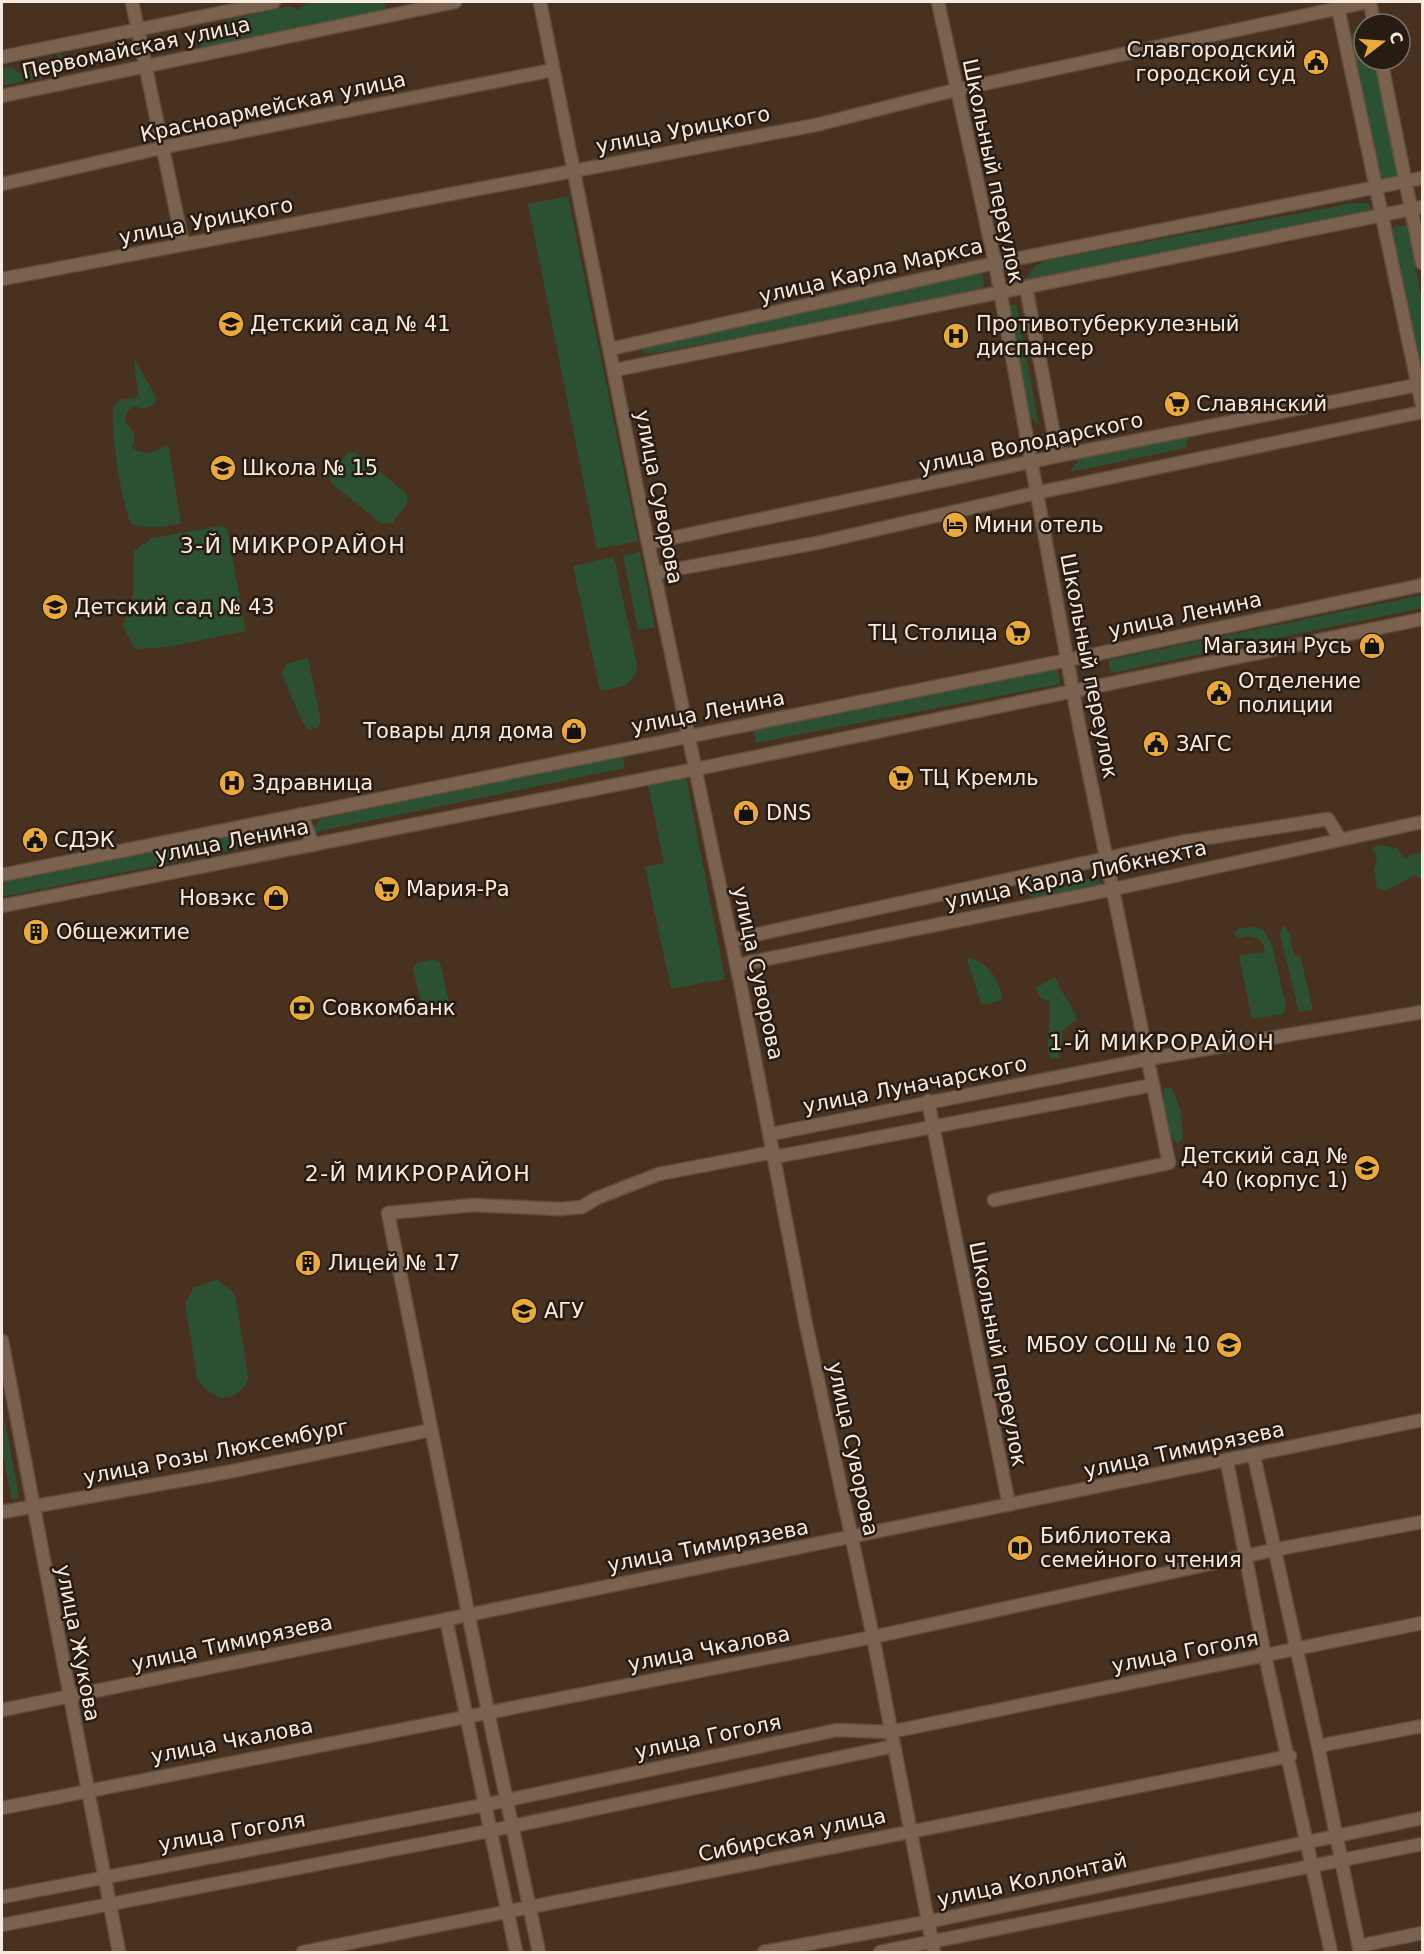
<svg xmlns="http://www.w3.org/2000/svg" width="1424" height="1954" font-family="'DejaVu Sans',sans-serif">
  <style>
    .green { fill: #2c5132 }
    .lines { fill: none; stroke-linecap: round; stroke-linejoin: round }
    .minor-casing { stroke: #634f3f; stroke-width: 15 }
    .minor { stroke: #7b624e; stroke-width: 12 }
    .labels { text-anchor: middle; stroke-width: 5; stroke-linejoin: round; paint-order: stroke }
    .street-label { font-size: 21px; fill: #f9eadf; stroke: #271c14 }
    .poi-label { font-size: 21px; fill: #f9eadf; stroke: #271c14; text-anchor: start }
    .neighbourhood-label { font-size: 22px; letter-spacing: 1.5px; fill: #f9eadf; stroke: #271c14 }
  </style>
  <rect width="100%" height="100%" fill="#48321f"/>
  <g class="green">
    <path d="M 310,2 L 386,2 L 385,9 L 374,13 L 297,27 L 292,31 L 201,49 L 200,37 L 211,26 L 220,30 L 229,20 L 289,6 L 297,10 Z"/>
    <path d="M 1360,26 L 1364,27 L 1364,60 L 1375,60 L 1400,177 L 1381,182 L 1352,36 L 1355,28 Z"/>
    <path d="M 58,53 L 65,57 L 58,74 L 2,86 L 2,68 L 11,67 L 19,73 L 55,67 Z"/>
    <path d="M 568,196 L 638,541 L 597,549 L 528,204 Z"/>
    <path d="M 1354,203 L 1367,203 L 1372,209 L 1366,217 L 1024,281 L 1035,266 L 1048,260 Z"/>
    <path d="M 1407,225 L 1422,300 L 1421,373 L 1390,228 Z"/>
    <path d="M 974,274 L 983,275 L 984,287 L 973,293 L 656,353 L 643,353 L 640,348 Z"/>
    <path d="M 1009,305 L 1016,305 L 1017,308 L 1039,426 L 1028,415 L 1011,329 Z"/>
    <path d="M 135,360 L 156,397 L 154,405 L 142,409 L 135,406 L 127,411 L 125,421 C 133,431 138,435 132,447 C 142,457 158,452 168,444 L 181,523 C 162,527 148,531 130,523 C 119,486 112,445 113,406 L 121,400 L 138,397 C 139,383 133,374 135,360 Z"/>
    <path d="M 1188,436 L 1186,448 L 1070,472 L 1080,458 Z"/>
    <path d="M 355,452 L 406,493 L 408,503 L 392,523 L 382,524 L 331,483 L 330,475 L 348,453 Z"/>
    <path d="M 221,526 L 227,529 L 246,631 L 168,647 L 135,649 L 123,626 L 133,597 L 134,551 L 152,538 Z"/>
    <path d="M 640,552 L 655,627 L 638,630 L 623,556 Z"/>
    <path d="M 614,557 L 637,666 C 634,687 619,687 600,691 L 573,566 Z"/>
    <path d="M 1422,595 L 1422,608 L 1111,673 L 1108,660 Z"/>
    <path d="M 308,658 L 321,722 L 316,728 L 309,730 L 302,721 L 282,674 L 286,664 Z"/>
    <path d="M 1057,667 L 1060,684 L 756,743 L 754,730 Z"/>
    <path d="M 622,754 L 625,768 L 310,833 L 320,819 Z"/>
    <path d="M 686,777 L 725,979 L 671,989 L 645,867 L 664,863 L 648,785 Z"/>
    <path d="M 292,821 L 295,828 L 287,831 L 289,839 L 2,897 L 2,881 Z"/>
    <path d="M 1381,845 L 1396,848 L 1406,860 L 1413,853 L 1422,853 L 1422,879 L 1415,875 L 1385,891 L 1377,888 L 1374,870 L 1377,859 L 1372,847 Z"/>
    <path d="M 1068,875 L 1076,881 L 1096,878 L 1102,884 L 1034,898 L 1027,893 L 1030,883 Z"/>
    <path d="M 1283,925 L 1290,934 L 1294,956 L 1300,955 L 1313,1010 L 1299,1012 L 1280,935 Z"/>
    <path d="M 1257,927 L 1264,930 L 1272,945 L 1286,1006 L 1283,1014 L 1252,1019 L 1239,955 L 1265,952 C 1264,937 1251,934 1239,938 L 1234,934 L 1239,928 Z"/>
    <path d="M 967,958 C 987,961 1000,979 1002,1000 L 989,1004 L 981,1004 Z"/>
    <path d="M 434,959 L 440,963 L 450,1006 L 446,1012 L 430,1016 L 423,1012 L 413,968 L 417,963 Z"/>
    <path d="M 1055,977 C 1061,994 1072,1003 1077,1020 L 1063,1030 L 1059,1058 L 1051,1059 L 1048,1050 L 1050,1001 L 1040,998 L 1036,988 Z"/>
    <path d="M 1164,1088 L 1171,1088 C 1181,1102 1182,1121 1183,1138 L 1178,1144 C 1164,1131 1163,1106 1164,1088 Z"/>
    <path d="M 217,1280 L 235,1294 L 248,1376 L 246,1385 L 233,1396 L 222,1398 L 214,1395 L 201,1385 L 197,1377 L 185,1303 L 194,1287 Z"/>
    <path d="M 2,1407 L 19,1497 L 12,1500 L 2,1448 Z"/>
  </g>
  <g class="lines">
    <g class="minor-casing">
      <g id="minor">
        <path d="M 132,2 L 183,244"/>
        <path d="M 540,2 L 648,543 L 741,987 L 805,1320 L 873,1637 L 934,1952"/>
        <path d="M 938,2 L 995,263 L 1080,730 L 1169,1163 L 994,1200"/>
        <path d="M 1370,2 L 1374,24"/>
        <path d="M 1337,3 L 1422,405"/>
        <path d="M 2,57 L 274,2"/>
        <path d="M 1381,60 L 1422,263"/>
        <path d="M 2,96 L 455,2"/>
        <path d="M 2,184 L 179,144 L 553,70"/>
        <path d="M 2,279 L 816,125 L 955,90 L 1368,2"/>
        <path d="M 1026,287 L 1058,456"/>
        <path d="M 610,349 L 995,263 L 1422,178"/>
        <path d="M 615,370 L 1422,207"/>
        <path d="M 648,543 L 1058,456 L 1422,384"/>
        <path d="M 655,573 L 817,543 L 1036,493 L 1422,412"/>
        <path d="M 301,814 L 313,845"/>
        <path d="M 2,875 L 1068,660 L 1422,585"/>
        <path d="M 2,906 L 716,765 L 1422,619"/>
        <path d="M 731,940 L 1181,842 L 1328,819 L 1340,839"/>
        <path d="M 737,965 L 1114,889 L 1422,822"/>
        <path d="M 928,1101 L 1009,1505"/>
        <path d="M 771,1134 L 1148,1059 L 1422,1012"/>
        <path d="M 775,1157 L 1153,1085"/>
        <path d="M 2,1341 L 119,1952"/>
        <path d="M 1254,1456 L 1318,1746 L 1360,1952"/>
        <path d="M 1227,1462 L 1265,1656 L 1331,1952"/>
        <path d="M 2,1512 L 228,1472 L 431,1430"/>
        <path d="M 446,1619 L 516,1952"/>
        <path d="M 2,1710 L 1422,1420"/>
        <path d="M 1318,1746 L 1422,1726"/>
        <path d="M 2,1808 L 873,1637 L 1273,1550 L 1422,1522"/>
        <path d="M 2,1897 L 484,1805 L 837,1730 L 890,1732 L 1422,1623"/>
        <path d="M 2,1925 L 489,1831 L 894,1746"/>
        <path d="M 1359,1946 L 1422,1933"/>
        <path d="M 303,1952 C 632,1889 961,1821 1290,1756"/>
        <path d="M 539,1952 L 488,1712 L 388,1213 L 473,1205 L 560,1209 L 582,1207 L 597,1198 L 659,1174 L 774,1152"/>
        <path d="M 764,1952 L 927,1922 L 1422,1818"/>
        <path d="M 880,1952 L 1422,1844"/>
      </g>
    </g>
    <use href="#minor" class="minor"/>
  </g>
  <defs>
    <g id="civic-disc" transform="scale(1.35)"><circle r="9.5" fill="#eba93a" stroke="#271c14"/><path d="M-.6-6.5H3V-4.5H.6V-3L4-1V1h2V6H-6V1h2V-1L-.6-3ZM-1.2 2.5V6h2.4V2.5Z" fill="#111"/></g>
    <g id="school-disc" transform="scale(1.35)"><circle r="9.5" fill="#eba93a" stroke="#271c14"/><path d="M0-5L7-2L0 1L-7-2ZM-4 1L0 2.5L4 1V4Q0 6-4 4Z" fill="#111"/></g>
    <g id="hospital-disc" transform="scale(1.35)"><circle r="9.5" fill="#eba93a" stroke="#271c14"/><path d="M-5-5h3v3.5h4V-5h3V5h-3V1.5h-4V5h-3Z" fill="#111"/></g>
    <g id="supermarket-disc" transform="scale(1.35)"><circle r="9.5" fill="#eba93a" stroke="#271c14"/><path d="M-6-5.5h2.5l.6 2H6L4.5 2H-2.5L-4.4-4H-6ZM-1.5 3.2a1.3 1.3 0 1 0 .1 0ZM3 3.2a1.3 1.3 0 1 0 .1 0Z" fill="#111"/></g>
    <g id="hotel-disc" transform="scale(1.35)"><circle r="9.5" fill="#eba93a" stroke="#271c14"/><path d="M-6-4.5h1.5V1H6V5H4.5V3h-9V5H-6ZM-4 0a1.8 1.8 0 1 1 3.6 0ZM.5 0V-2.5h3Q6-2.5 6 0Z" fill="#111"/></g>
    <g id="shop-disc" transform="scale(1.35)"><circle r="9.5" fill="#eba93a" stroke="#271c14"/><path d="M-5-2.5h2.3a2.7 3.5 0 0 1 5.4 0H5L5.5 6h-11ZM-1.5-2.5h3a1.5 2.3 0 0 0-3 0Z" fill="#111"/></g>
    <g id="building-disc" transform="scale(1.35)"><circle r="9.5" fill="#eba93a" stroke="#271c14"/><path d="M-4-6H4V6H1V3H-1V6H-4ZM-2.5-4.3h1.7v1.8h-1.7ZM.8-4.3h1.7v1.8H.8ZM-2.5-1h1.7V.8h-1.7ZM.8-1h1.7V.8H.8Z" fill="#111"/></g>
    <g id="bank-disc" transform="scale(1.35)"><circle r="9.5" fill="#eba93a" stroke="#271c14"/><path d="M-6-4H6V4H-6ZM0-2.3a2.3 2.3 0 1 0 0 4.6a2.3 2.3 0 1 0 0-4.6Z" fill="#111"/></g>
    <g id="university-disc" transform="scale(1.35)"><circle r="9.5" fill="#eba93a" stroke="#271c14"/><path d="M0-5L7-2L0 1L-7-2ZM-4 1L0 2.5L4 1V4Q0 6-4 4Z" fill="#111"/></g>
    <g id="library-disc" transform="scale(1.35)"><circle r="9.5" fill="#eba93a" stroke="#271c14"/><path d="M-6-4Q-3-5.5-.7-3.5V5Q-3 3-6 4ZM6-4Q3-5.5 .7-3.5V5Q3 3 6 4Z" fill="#111"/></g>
  </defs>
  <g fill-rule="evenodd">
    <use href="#civic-disc" x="1316" y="62"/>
    <use href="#school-disc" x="231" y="324"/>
    <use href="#hospital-disc" x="956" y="336"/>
    <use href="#supermarket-disc" x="1177" y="404"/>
    <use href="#school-disc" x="223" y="468"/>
    <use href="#hotel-disc" x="955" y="525"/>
    <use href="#school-disc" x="55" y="607"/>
    <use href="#supermarket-disc" x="1018" y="633"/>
    <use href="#shop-disc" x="1372" y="646"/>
    <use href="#civic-disc" x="1219" y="693"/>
    <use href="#shop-disc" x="574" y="731"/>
    <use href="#civic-disc" x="1156" y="744"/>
    <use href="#supermarket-disc" x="901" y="778"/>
    <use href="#hospital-disc" x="232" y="783"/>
    <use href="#shop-disc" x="746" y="813"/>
    <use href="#civic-disc" x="35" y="840"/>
    <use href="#supermarket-disc" x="387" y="889"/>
    <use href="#shop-disc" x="276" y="898"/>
    <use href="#building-disc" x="36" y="932"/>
    <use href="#bank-disc" x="302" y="1008"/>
    <use href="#school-disc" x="1367" y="1168"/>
    <use href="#building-disc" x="308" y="1263"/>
    <use href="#university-disc" x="524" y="1311"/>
    <use href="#school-disc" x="1229" y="1345"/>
    <use href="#library-disc" x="1020" y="1548"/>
  </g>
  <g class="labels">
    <g class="street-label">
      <text transform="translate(136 48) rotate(-12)" y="7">Первомайская улица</text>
      <text transform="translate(273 107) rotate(-12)" y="7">Красноармейская улица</text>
      <text transform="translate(683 130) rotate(-11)" y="7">улица Урицкого</text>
      <text transform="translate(993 171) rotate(78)" y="7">Школьный переулок</text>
      <text transform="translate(206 221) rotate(-11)" y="7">улица Урицкого</text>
      <text transform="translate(871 271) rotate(-13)" y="7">улица Карла Маркса</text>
      <text transform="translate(1031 443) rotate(-12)" y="7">улица Володарского</text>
      <text transform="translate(659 497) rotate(79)" y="7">улица Суворова</text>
      <text transform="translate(1185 615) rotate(-12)" y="7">улица Ленина</text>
      <text transform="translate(1089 666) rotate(79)" y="7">Школьный переулок</text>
      <text transform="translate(708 712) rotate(-11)" y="7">улица Ленина</text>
      <text transform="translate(232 841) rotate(-11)" y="7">улица Ленина</text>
      <text transform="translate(1076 875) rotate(-12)" y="7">улица Карла Либкнехта</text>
      <text transform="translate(758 973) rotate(78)" y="7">улица Суворова</text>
      <text transform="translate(915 1085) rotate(-11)" y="7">улица Луначарского</text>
      <text transform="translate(998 1354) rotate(79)" y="7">Школьный переулок</text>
      <text transform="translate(853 1449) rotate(78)" y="7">улица Суворова</text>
      <text transform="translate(1184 1450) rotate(-12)" y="7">улица Тимирязева</text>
      <text transform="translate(216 1452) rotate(-11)" y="7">улица Розы Люксембург</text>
      <text transform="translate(708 1546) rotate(-11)" y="7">улица Тимирязева</text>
      <text transform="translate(78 1643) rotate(79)" y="7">улица Жукова</text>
      <text transform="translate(232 1643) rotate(-12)" y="7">улица Тимирязева</text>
      <text transform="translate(709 1649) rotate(-11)" y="7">улица Чкалова</text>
      <text transform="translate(1185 1652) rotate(-11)" y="7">улица Гоголя</text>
      <text transform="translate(708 1737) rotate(-12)" y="7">улица Гоголя</text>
      <text transform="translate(232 1741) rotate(-11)" y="7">улица Чкалова</text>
      <text transform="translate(232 1832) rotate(-10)" y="7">улица Гоголя</text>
      <text transform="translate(792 1835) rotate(-12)" y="7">Сибирская улица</text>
      <text transform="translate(1032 1880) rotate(-12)" y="7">улица Коллонтай</text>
    </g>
    <g class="poi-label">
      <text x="1296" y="57" text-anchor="end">Славгородский<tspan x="1296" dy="24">городской суд</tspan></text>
      <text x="250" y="331">Детский сад № 41</text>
      <text x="976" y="331">Противотуберкулезный<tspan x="976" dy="24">диспансер</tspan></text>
      <text x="1196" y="411">Славянский</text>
      <text x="242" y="475">Школа № 15</text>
      <text x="974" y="532">Мини отель</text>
      <text x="74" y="614">Детский сад № 43</text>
      <text x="998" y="640" text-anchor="end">ТЦ Столица</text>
      <text x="1352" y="653" text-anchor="end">Магазин Русь</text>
      <text x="1238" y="688">Отделение<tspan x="1238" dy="24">полиции</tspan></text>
      <text x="554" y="738" text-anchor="end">Товары для дома</text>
      <text x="1176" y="751">ЗАГС</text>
      <text x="920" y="785">ТЦ Кремль</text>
      <text x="252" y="790">Здравница</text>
      <text x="766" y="820">DNS</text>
      <text x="54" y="847">СДЭК</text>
      <text x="406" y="896">Мария-Ра</text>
      <text x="256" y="905" text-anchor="end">Новэкс</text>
      <text x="56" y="939">Общежитие</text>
      <text x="322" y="1015">Совкомбанк</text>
      <text x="1348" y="1163" text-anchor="end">Детский сад №<tspan x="1348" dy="24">40 (корпус 1)</tspan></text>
      <text x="328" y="1270">Лицей № 17</text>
      <text x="544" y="1318">АГУ</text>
      <text x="1210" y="1352" text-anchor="end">МБОУ СОШ № 10</text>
      <text x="1040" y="1543">Библиотека<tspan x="1040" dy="24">семейного чтения</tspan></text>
    </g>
    <g class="neighbourhood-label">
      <text x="293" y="553">3-Й МИКРОРАЙОН</text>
      <text x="1162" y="1050">1-Й МИКРОРАЙОН</text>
      <text x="418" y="1181">2-Й МИКРОРАЙОН</text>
    </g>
  </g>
  <rect width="1424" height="1954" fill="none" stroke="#f9eadf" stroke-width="6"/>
  <g transform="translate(1382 42) rotate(73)"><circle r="28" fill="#271c14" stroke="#7b6e65" stroke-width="1.5"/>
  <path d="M0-4.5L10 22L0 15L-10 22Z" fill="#eba93a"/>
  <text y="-9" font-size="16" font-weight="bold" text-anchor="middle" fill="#f9eadf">С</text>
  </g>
</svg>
